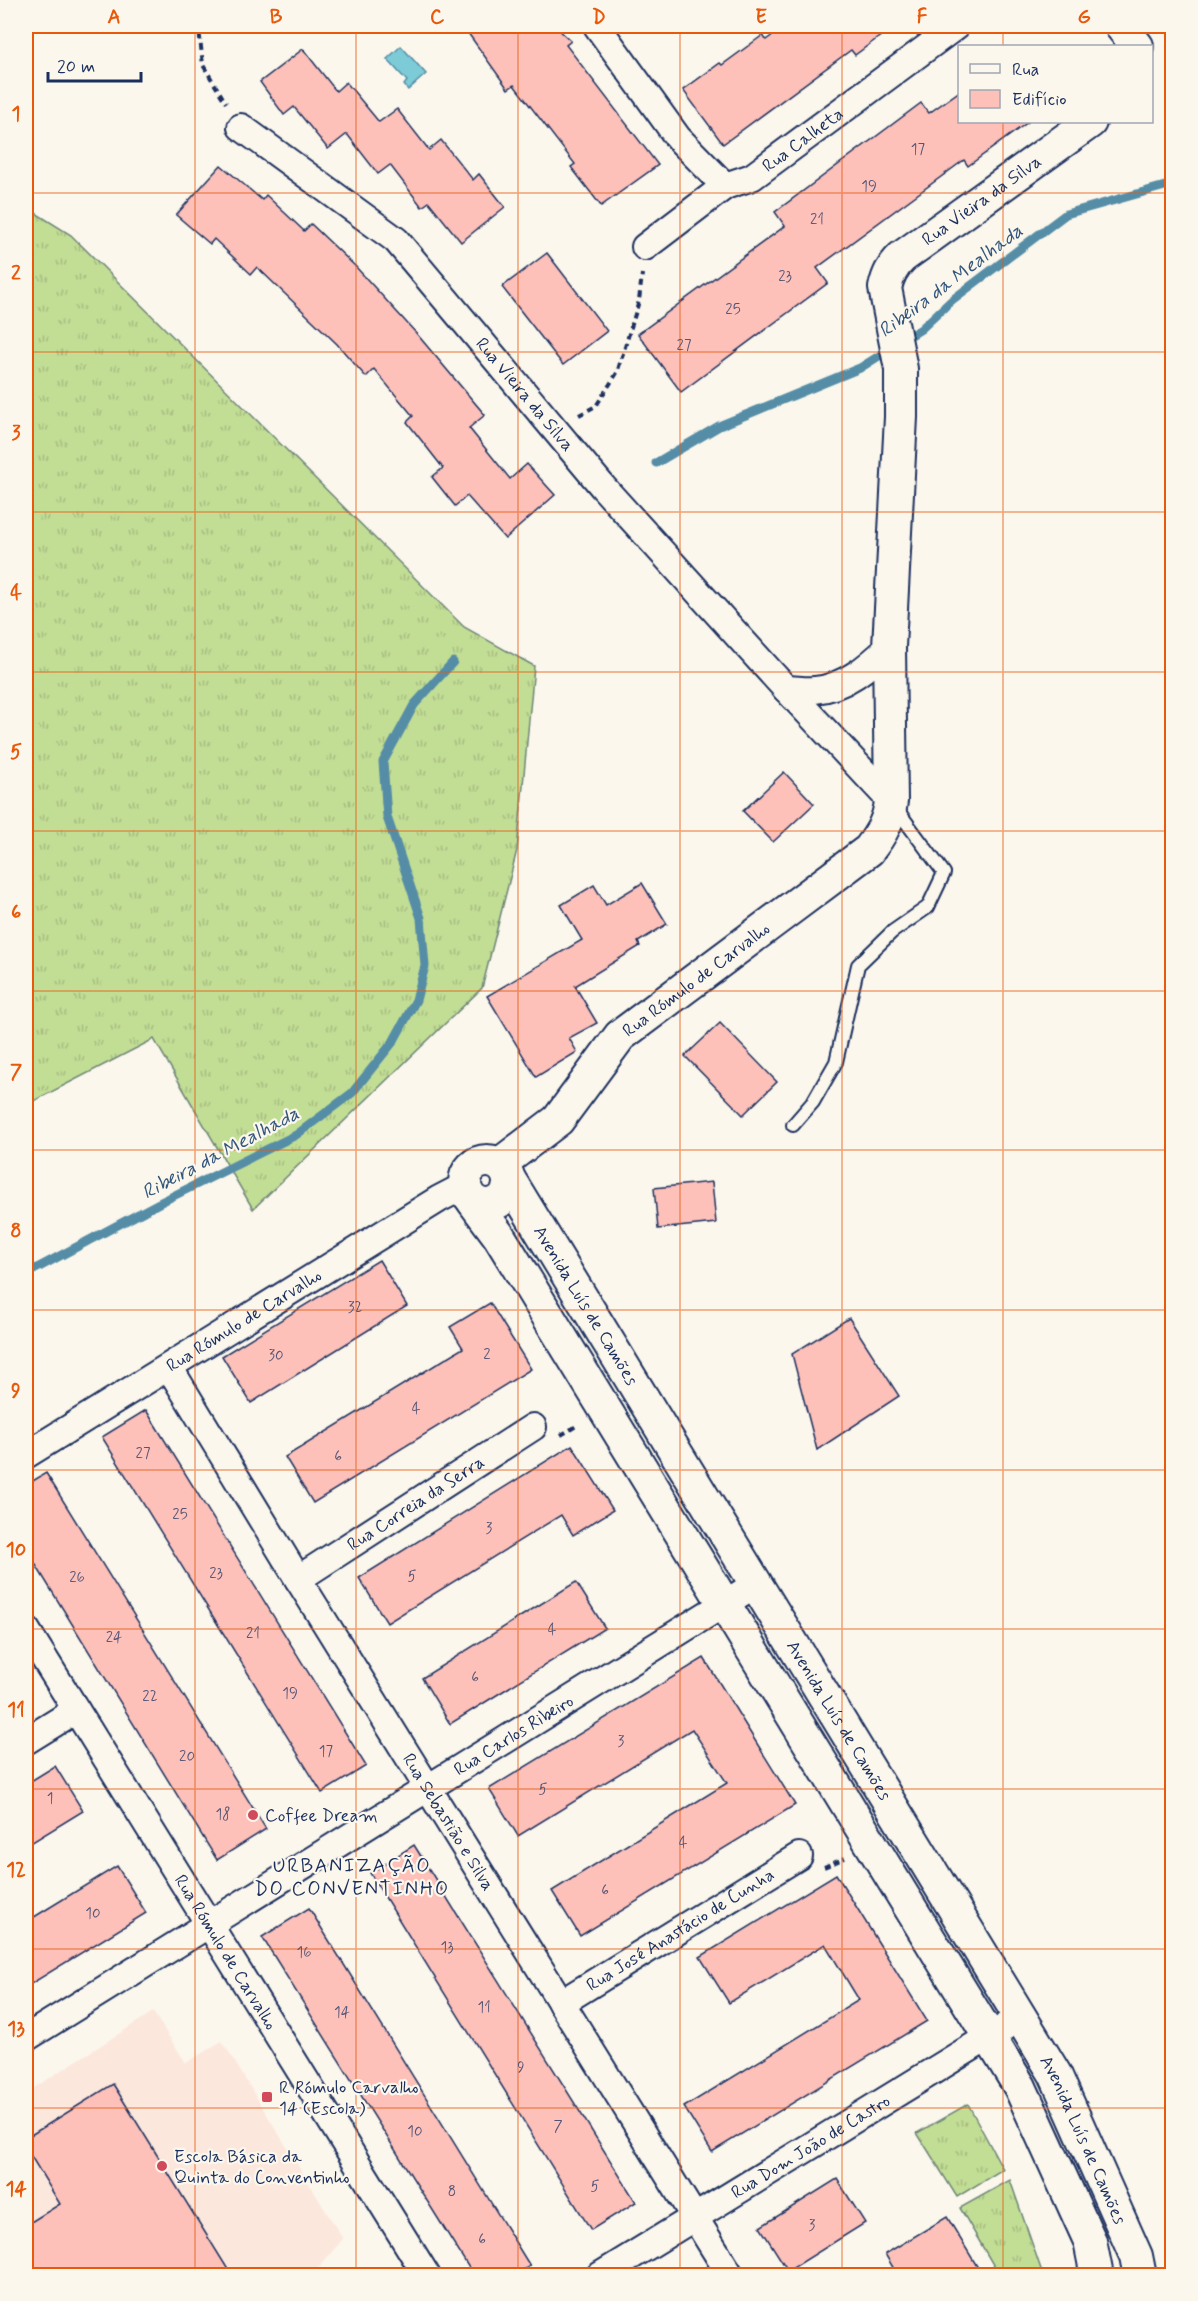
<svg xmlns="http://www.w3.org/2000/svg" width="1198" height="2301" font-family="Mynerve,sans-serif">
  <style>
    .built { fill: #fce7dd }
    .grass { fill: url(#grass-tufts); stroke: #6e8679; stroke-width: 1.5 }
    .water { fill: #7bcbd7; stroke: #558da7; stroke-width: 1.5 }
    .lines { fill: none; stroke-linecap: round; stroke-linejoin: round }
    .stream { stroke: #558da7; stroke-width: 9 }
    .building { fill: #fdc1ba; stroke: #1b2f5e; stroke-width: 1.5 }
    .service-casing { stroke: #1b2f5e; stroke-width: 16 }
    .minor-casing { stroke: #1b2f5e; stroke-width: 30 }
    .tertiary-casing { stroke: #1b2f5e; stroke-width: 36 }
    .path { stroke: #1b2f5e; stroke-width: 4; stroke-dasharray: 6 4.5; stroke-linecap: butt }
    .service { stroke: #fbf7ec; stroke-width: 12 }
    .minor { stroke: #fbf7ec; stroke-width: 26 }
    .tertiary { stroke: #fbf7ec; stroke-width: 32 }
    .grid { fill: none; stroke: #e8590c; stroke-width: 1.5; stroke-opacity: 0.55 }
    .poi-dot { fill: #d1495b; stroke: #fbf7ec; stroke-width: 2 }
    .labels { text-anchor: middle; stroke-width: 4.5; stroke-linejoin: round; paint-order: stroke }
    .number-label { font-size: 15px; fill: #545475 }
    .street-label { font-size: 18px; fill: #1b2f5e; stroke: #fbf7ec }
    .poi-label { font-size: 18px; fill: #1b2f5e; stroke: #fbf7ec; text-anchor: start }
    .water-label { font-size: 20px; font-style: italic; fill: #33567c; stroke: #fbf7ec }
    .neighbourhood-label { font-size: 20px; letter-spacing: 1.5px; fill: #1b2f5e; stroke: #fbf7ec }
    .neatline { fill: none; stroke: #e8590c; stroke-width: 2 }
    .grid-label { font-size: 20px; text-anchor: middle; font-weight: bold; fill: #e8590c }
  </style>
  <defs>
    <pattern id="grass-tufts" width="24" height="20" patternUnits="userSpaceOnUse" patternTransform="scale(1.5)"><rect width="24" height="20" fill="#c2dd94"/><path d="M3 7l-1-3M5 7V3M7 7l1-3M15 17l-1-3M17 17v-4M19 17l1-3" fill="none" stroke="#a6be82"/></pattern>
  </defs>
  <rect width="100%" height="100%" fill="#fbf7ec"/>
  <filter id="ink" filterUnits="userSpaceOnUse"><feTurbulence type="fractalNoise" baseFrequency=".0167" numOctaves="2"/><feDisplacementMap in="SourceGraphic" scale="12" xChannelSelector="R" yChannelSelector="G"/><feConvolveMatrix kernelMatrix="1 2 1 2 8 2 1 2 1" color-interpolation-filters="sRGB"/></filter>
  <g filter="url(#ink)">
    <path class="built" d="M 153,2012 L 186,2063 L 222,2041 L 343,2239 L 312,2275 L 26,2276 L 26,2093 Z"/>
    <g class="grass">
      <path d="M 26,207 L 71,235 L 464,627 L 534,666 L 517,850 L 482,988 L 253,1209 L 154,1039 L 26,1105 Z"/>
      <path d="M 968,2104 L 1003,2169 L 957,2197 L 917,2133 Z"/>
      <path d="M 1010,2180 L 1043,2275 L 999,2275 L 960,2208 Z"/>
    </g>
    <path class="water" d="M 401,46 L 426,74 L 408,90 L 404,85 L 407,81 L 387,59 Z"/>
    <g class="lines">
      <g class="stream">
        <path d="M 902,341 L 921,329 L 952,300 L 1066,214 L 1172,184"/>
        <path d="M 656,463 L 719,426 L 860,368 L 890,349"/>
        <path d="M 26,1274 L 159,1203 L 296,1135 L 352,1093 L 393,1042 L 416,1000 L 425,966 L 421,918 L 387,817 L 383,762 L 414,705 L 453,662"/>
      </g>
    </g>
    <g class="building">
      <path d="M 463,26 L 555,26 L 571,41 L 566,45 L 658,165 L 601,206 L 571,167 L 575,164 L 514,85 L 508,89 Z"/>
      <path d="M 785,26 L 894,26 L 855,55 L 851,50 L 723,144 L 683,90 L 720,63 L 722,65 L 763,35 L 766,40 Z"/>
      <path d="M 303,49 L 336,91 L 346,82 L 379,122 L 397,109 L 429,150 L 441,140 L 473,180 L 479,174 L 505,207 L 461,242 L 429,202 L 422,207 L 390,165 L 378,174 L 347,134 L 328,149 L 294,107 L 284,115 L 260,82 Z"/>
      <path d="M 960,91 L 960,122 L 1028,122 L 968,166 L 964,160 L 817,268 L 828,283 L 681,392 L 638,334 L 785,226 L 775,212 L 921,103 L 929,113 Z"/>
      <path d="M 221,165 L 262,200 L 266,195 L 304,231 L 311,224 L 355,266 L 416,333 L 485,415 L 469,428 L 510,479 L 527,464 L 555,495 L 505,539 L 467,496 L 455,506 L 432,477 L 443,468 L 407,422 L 413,416 L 374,369 L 366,377 L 337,344 L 257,267 L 251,274 L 214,239 L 210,244 L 176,215 Z"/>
      <path d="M 547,253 L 607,331 L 563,365 L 502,287 Z"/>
      <path d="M 784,772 L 814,804 L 773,842 L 743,811 Z"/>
      <path d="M 642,883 L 667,924 L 638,942 L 640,946 L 575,986 L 597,1023 L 569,1038 L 577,1052 L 536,1077 L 487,996 L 582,940 L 561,905 L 594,885 L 606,905 Z"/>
      <path d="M 720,1023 L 777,1082 L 743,1115 L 685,1056 Z"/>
      <path d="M 712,1182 L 716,1223 L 658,1229 L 654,1188 Z"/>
      <path d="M 379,1260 L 407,1306 L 251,1403 L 222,1356 Z"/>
      <path d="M 490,1303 L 531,1369 L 313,1503 L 285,1457 L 463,1348 L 450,1327 Z"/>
      <path d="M 849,1318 L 899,1396 L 817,1450 L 792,1354 Z"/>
      <path d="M 146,1410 L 366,1766 L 322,1793 L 102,1437 Z"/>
      <path d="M 572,1445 L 613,1510 L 573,1535 L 561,1515 L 387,1623 L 359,1578 Z"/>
      <path d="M 46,1473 L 266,1829 L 217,1860 L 26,1549 L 26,1485 Z"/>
      <path d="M 576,1582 L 605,1628 L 450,1724 L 422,1678 Z"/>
      <path d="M 704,1658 L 795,1805 L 580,1936 L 552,1891 L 727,1783 L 692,1729 L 518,1836 L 489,1789 Z"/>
      <path d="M 55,1766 L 83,1811 L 26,1846 L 26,1784 Z"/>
      <path d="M 414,1845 L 636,2202 L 591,2230 L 370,1873 Z"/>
      <path d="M 117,1866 L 146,1913 L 26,1987 L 26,1922 Z"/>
      <path d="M 836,1874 L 927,2021 L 712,2152 L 684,2107 L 859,2000 L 825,1944 L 729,2003 L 700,1957 Z"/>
      <path d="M 309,1908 L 530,2266 L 513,2276 L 474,2276 L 262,1937 Z"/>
      <path d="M 113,2084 L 232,2276 L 26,2276 L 26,2225 L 60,2204 L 26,2148 L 26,2138 Z"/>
      <path d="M 837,2179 L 865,2223 L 788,2271 L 760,2227 Z"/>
      <path d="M 947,2217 L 983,2276 L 898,2276 L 885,2254 Z"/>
    </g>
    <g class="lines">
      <g class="service-casing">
        <path id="service" d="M 793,1125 L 813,1102 L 836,1062 L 858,965 L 892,932 L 928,907 L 944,873 L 895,807"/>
      </g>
      <g class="minor-casing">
        <g id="minor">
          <path d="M 597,26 L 678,138 L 725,186"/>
          <path id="s1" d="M 241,127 L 396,240 L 603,487 L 786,689 L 891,801"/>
          <path id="s2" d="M 645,247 L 725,186 L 752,177 L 956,26"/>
          <path d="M 786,689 C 796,689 806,691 815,690 C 844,688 869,666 889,647"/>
          <path id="s3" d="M 169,1367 L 298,1579 L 731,2276"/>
          <path id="s4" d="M 26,1455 L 439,1199 L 464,1186"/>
          <path id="s5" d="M 298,1579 L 533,1427"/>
          <path id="s6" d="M 26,1629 L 427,2276"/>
          <path d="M 26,1741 L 76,1710"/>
          <path id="s7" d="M 561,2003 L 799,1856"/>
          <path id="s8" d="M 26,2038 L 756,1584"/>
          <path id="s9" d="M 599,2276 L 1021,2017"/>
        </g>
      </g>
      <g class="tertiary-casing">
        <g id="tertiary">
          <path d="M 1121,26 L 1137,46"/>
          <circle cx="487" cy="1183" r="22"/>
          <path id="s10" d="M 500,1164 L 558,1120 L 620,1036 L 869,850 C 881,834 889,821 891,801 L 889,647 L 901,417 L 901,369 L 885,288 C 888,275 892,267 902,257 L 1090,122"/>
          <path id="s11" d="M 509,1179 L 1055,2074 L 1136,2256 L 1140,2276"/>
          <path d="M 473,1201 L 499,1236 L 1020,2087 L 1090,2241 L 1097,2276"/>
        </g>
      </g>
      <g class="path">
        <path d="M 195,26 L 199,29 L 203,65 L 226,103"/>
        <path d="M 579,415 L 596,406 L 617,373 L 639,301 L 642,274"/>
        <path d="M 561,1435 L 578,1425"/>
        <path d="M 824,1867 L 845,1858"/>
      </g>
      <use href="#service" class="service"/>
      <use href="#minor" class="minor"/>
      <use href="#tertiary" class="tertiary"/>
    </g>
  </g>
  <path class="grid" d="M 195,26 L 195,2276M 356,26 L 356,2276M 518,26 L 518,2276M 680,26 L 680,2276M 842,26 L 842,2276M 1003,26 L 1003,46M 1003,122 L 1003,2276M 26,193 L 1172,193M 26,352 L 1172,352M 26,512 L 1172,512M 26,672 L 1172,672M 26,831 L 1172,831M 26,991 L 1172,991M 26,1150 L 1172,1150M 26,1310 L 1172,1310M 26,1470 L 1172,1470M 26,1629 L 1172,1629M 26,1789 L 1172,1789M 26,1949 L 1172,1949M 26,2108 L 1172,2108"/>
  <g class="poi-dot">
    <circle cx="253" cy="1815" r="6"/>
    <rect x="261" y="2091" width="12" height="12" rx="3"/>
    <circle cx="162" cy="2166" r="6"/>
  </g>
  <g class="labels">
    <g class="number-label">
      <text x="918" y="154">17</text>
      <text x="869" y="191">19</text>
      <text x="817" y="224">21</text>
      <text x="785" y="281">23</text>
      <text x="733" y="314">25</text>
      <text x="684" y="350">27</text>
      <text x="355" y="1312">32</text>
      <text x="487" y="1359">2</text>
      <text x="276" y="1360">30</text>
      <text x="416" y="1413">4</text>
      <text x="143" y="1458">27</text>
      <text x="338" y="1461">6</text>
      <text x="180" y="1519">25</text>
      <text x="489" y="1533">3</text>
      <text x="216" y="1578">23</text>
      <text x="412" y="1581">5</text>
      <text x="77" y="1582">26</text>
      <text x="552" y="1634">4</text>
      <text x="253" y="1638">21</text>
      <text x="114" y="1642">24</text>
      <text x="475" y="1682">6</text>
      <text x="290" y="1698">19</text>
      <text x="150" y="1701">22</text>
      <text x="621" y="1746">3</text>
      <text x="326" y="1756">17</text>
      <text x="187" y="1761">20</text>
      <text x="543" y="1794">5</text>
      <text x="50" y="1803">1</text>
      <text x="223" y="1819">18</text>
      <text x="683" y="1847">4</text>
      <text x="605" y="1895">6</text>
      <text x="93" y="1918">10</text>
      <text x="447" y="1952">13</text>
      <text x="304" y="1957">16</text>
      <text x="484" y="2012">11</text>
      <text x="342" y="2017">14</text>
      <text x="521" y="2072">9</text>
      <text x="558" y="2131">7</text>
      <text x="415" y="2136">10</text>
      <text x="595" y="2191">5</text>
      <text x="452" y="2196">8</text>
      <text x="812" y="2230">3</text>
      <text x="482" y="2244">6</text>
    </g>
    <g class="street-label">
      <text dy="6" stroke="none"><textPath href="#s2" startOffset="192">Rua Calheta</textPath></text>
      <text dy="6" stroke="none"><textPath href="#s10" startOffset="1191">Rua Vieira da Silva</textPath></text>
      <text dy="6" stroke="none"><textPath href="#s1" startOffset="393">Rua Vieira da Silva</textPath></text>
      <text dy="6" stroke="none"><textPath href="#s10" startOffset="272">Rua Rómulo de Carvalho</textPath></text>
      <text dy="6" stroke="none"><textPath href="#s11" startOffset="148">Avenida Luís de Camões</textPath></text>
      <text dy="6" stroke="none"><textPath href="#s4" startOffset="256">Rua Rómulo de Carvalho</textPath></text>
      <text dy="6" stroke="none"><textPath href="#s5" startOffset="140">Rua Correia da Serra</textPath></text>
      <text dy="6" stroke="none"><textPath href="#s11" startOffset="634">Avenida Luís de Camões</textPath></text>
      <text dy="6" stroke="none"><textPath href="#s8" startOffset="574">Rua Carlos Ribeiro</textPath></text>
      <text dy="6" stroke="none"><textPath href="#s3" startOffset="534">Rua Sebastião e Silva</textPath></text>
      <text dy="6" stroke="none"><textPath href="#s7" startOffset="140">Rua José Anastácio de Cunha</textPath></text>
      <text dy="6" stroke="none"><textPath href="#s6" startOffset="380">Rua Rómulo de Carvalho</textPath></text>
      <text dy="6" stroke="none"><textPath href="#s11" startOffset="1120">Avenida Luís de Camões</textPath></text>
      <text dy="6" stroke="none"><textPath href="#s9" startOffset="248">Rua Dom João de Castro</textPath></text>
    </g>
    <g class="poi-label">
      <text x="265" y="1821">Coffee Dream</text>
      <text x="279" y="2093">R Rómulo Carvalho<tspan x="279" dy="21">14 (Escola)</tspan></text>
      <text x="174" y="2162">Escola Básica da<tspan x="174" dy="21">Quinta do Conventinho</tspan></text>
    </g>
    <g class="water-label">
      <text transform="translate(950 280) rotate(-37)" y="7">Ribeira da Mealhada</text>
      <text transform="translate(220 1152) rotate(-28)" y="7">Ribeira da Mealhada</text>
    </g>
    <g class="neighbourhood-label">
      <text x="352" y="1872">URBANIZAÇÃO<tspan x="352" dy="23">DO CONVENTINHO</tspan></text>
    </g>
  </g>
  <rect width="1198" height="2301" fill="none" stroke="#fbf7ec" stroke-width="66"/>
  <rect x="958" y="45" width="195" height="78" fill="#fbf7ec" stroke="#a1a7b3" stroke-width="1.5"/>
  <rect x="970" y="64" width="30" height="9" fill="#fbf7ec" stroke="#a1a7b3" stroke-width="1.5"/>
  <text x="1012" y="75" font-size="18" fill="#1b2f5e">Rua</text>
  <rect x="970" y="90" width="30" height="18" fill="#fdc1ba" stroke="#a1a7b3" stroke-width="1.5"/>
  <text x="1012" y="105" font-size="18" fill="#1b2f5e">Edifício</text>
  <path d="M48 72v9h93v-9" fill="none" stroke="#1b2f5e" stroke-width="3"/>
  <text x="57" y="72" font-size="18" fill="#1b2f5e" stroke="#fbf7ec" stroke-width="4.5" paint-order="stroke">20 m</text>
  <rect x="33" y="33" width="1132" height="2235" class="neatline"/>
  <g class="grid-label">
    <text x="114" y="23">A</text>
    <text x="276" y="23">B</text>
    <text x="437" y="23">C</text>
    <text x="599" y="23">D</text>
    <text x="761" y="23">E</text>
    <text x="922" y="23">F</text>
    <text x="1084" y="23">G</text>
    <text x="16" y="120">1</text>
    <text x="16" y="279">2</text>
    <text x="16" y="439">3</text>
    <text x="16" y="599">4</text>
    <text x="16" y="758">5</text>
    <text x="16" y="918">6</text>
    <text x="16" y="1078">7</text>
    <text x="16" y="1237">8</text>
    <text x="16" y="1397">9</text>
    <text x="16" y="1556">10</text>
    <text x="16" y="1716">11</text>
    <text x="16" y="1876">12</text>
    <text x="16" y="2035">13</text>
    <text x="16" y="2195">14</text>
  </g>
</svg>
